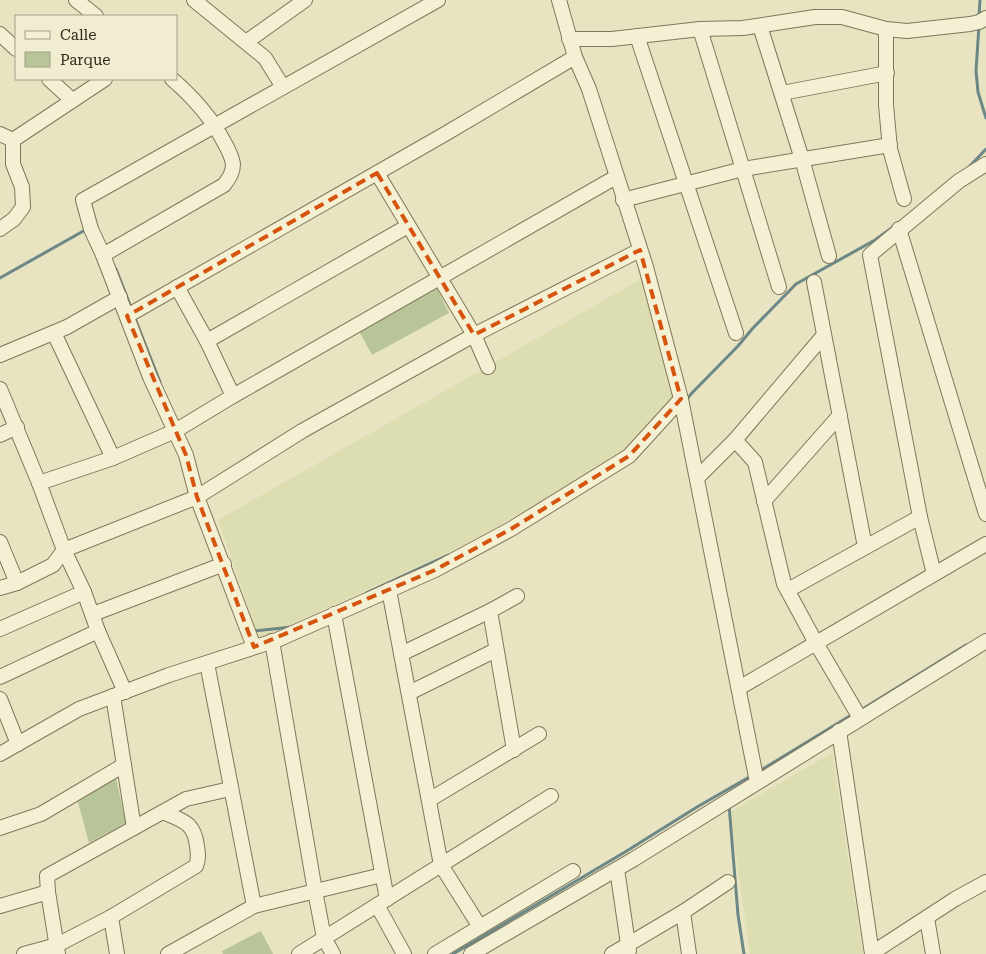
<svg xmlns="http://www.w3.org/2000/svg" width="986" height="954" font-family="'Roboto Serif',serif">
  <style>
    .farmland { fill: #dcddb1 }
    .green { fill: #b7c598 }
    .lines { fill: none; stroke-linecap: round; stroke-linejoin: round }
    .stream { stroke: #6c8886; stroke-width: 3 }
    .minor-casing { stroke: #80765c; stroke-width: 16 }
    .minor { stroke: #f4f0d4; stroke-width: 14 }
    .marked { fill: none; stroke: #d6540e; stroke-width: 4; stroke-dasharray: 10 6; stroke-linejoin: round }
  </style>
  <rect width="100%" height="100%" fill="#e8e4c2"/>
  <g class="farmland">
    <path d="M 643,278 L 675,397 L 629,451 L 549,498 L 454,550 L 259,639 L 218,520 Z"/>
    <path d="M 832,753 L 863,954 L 750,954 L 730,812 Z"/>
  </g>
  <g class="green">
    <path d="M 436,286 L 449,313 L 372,355 L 359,331 Z"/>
    <path d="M 116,778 L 126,823 L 89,843 L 78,802 Z"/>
    <path d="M 261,931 L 273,954 L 223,954 L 222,951 Z"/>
  </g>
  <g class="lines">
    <g class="stream">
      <path d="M 979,17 L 980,0"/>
      <path d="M 979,25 L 976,71 L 978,92 L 986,118"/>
      <path d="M 969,167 L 986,149"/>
      <path d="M 116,269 L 132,310"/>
      <path d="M 0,278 L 87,229"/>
      <path d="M 134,316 L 160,382"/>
      <path d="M 686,401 L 691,394 L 738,346 L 753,328 L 796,284 L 875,240 L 896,225"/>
      <path d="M 366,593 L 448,555"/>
      <path d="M 253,631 L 292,627"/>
      <path d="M 861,710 L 966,645"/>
      <path d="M 758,772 L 853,714"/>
      <path d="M 729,805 L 738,915 L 744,954"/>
      <path d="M 453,954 L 625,852 L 697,807 L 751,776"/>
    </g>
    <g class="minor-casing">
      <g id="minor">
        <path d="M 76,0 L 96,16"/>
        <path d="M 194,0 L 265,58 L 283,87"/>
        <path d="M 559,0 L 575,57 L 589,89 L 646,267 L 681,399 L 757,782"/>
        <path d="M 760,26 L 802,159 L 829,256"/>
        <path d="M 700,29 L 779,287"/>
        <path d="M 886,29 L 886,105 L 890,149 L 904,199"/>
        <path d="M 0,34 L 16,49"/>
        <path d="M 637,36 L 736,333"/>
        <path d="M 569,39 L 612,39 L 700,29 L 743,28 L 815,17 L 842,17 L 886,29 L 907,31 L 970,24 L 979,22 L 986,18"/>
        <path d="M 246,42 L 305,0"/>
        <path d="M 49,79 L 72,100"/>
        <path d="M 782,93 L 887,73"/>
        <path d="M 0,134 L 13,140"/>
        <path d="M 377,173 L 474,335 L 488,367"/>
        <path d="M 623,200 L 743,169 L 890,145"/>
        <path d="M 0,229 L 14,219 L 23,207 L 22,187 L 13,164 L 13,140 L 105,79"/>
        <path d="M 899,229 L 986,514"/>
        <path d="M 103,255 L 224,185 C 229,178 233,173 233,164 C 232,157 228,149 224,142 C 211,117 193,97 172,79"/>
        <path d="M 814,282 L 865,547"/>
        <path d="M 177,287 L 207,341 L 233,396"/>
        <path d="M 127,316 L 445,134 L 575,57"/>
        <path d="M 54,333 L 113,458"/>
        <path d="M 207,341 L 408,226"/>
        <path d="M 0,355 L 67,327 L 120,297"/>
        <path d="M 0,389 L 39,483 L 64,550 L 84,592 L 98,631 L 125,692"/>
        <path d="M 0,435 L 17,427"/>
        <path d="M 735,440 L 755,462 L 784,584 L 816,643 L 860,718"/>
        <path d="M 697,478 L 735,440 L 824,335"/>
        <path d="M 39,483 L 113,458 L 175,431 L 233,396 L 616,177"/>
        <path d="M 764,501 L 840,415"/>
        <path d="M 0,542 L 17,583"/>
        <path d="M 934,574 L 920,517 L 870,255 L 959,181 L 986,164"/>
        <path d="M 0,588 L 17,583 L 53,565 L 64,550 L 197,497 L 302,431 L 474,335 L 640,250"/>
        <path d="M 389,590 L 441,865 L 480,927"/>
        <path d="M 788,590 L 920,517"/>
        <path d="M 490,611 L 514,750"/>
        <path d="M 93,614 L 224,564"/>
        <path d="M 334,614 L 387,899"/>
        <path d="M 0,629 L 84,592"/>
        <path d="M 272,641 L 315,891 L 324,938 L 333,954"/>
        <path d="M 254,647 L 197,497 L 186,455 L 150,377 L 103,255 L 91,229 L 83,200 L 438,0"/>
        <path d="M 401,654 L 490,611 L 517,596"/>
        <path d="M 207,663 L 254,906"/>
        <path d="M 0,677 L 98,631"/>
        <path d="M 739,688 L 986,544"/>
        <path d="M 409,693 L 496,650"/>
        <path d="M 113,696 L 134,828"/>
        <path d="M 0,699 L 18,744"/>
        <path d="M 839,731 L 872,954"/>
        <path d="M 0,754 L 79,709 L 169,675 L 277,640 L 435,570 L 511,529 L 629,456 L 681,399"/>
        <path d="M 429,800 L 539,734"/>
        <path d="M 0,828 L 41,814 L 124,765"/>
        <path d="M 617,869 L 629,951"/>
        <path d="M 377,905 L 404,954"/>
        <path d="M 0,906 L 48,892"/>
        <path d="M 683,912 L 689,954"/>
        <path d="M 111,917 L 117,954"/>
        <path d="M 927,918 L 933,954"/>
        <path d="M 872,953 L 955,899 L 986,882"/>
        <path d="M 24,954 L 57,945 L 111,917 L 196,866 C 199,859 198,853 197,846 C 194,822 183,821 163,812"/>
        <path d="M 58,954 L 48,892 L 47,876 L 186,799 L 230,789"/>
        <path d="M 168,954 L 254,906 L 382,875"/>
        <path d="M 299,954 L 551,796"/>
        <path d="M 435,954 L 573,871"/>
        <path d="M 471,954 L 634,859 L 986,641"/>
        <path d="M 612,954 L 683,912 L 728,882"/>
      </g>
    </g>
    <use href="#minor" class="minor"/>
  </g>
  <path class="marked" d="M 377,173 L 474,335 L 640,250 L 681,399 L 629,456 L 511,529 L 435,570 L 254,647 L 197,497 L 186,455 L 127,316 Z"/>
  <rect x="15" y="15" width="162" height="65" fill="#f0edd1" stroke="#a49f89"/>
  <rect x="25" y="31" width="25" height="8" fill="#f4f0d4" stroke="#a49f89"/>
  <text x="60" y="40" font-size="15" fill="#312b1e">Calle</text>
  <rect x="25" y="52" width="25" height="15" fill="#b7c598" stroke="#a49f89"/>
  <text x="60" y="65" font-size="15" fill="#312b1e">Parque</text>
</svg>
